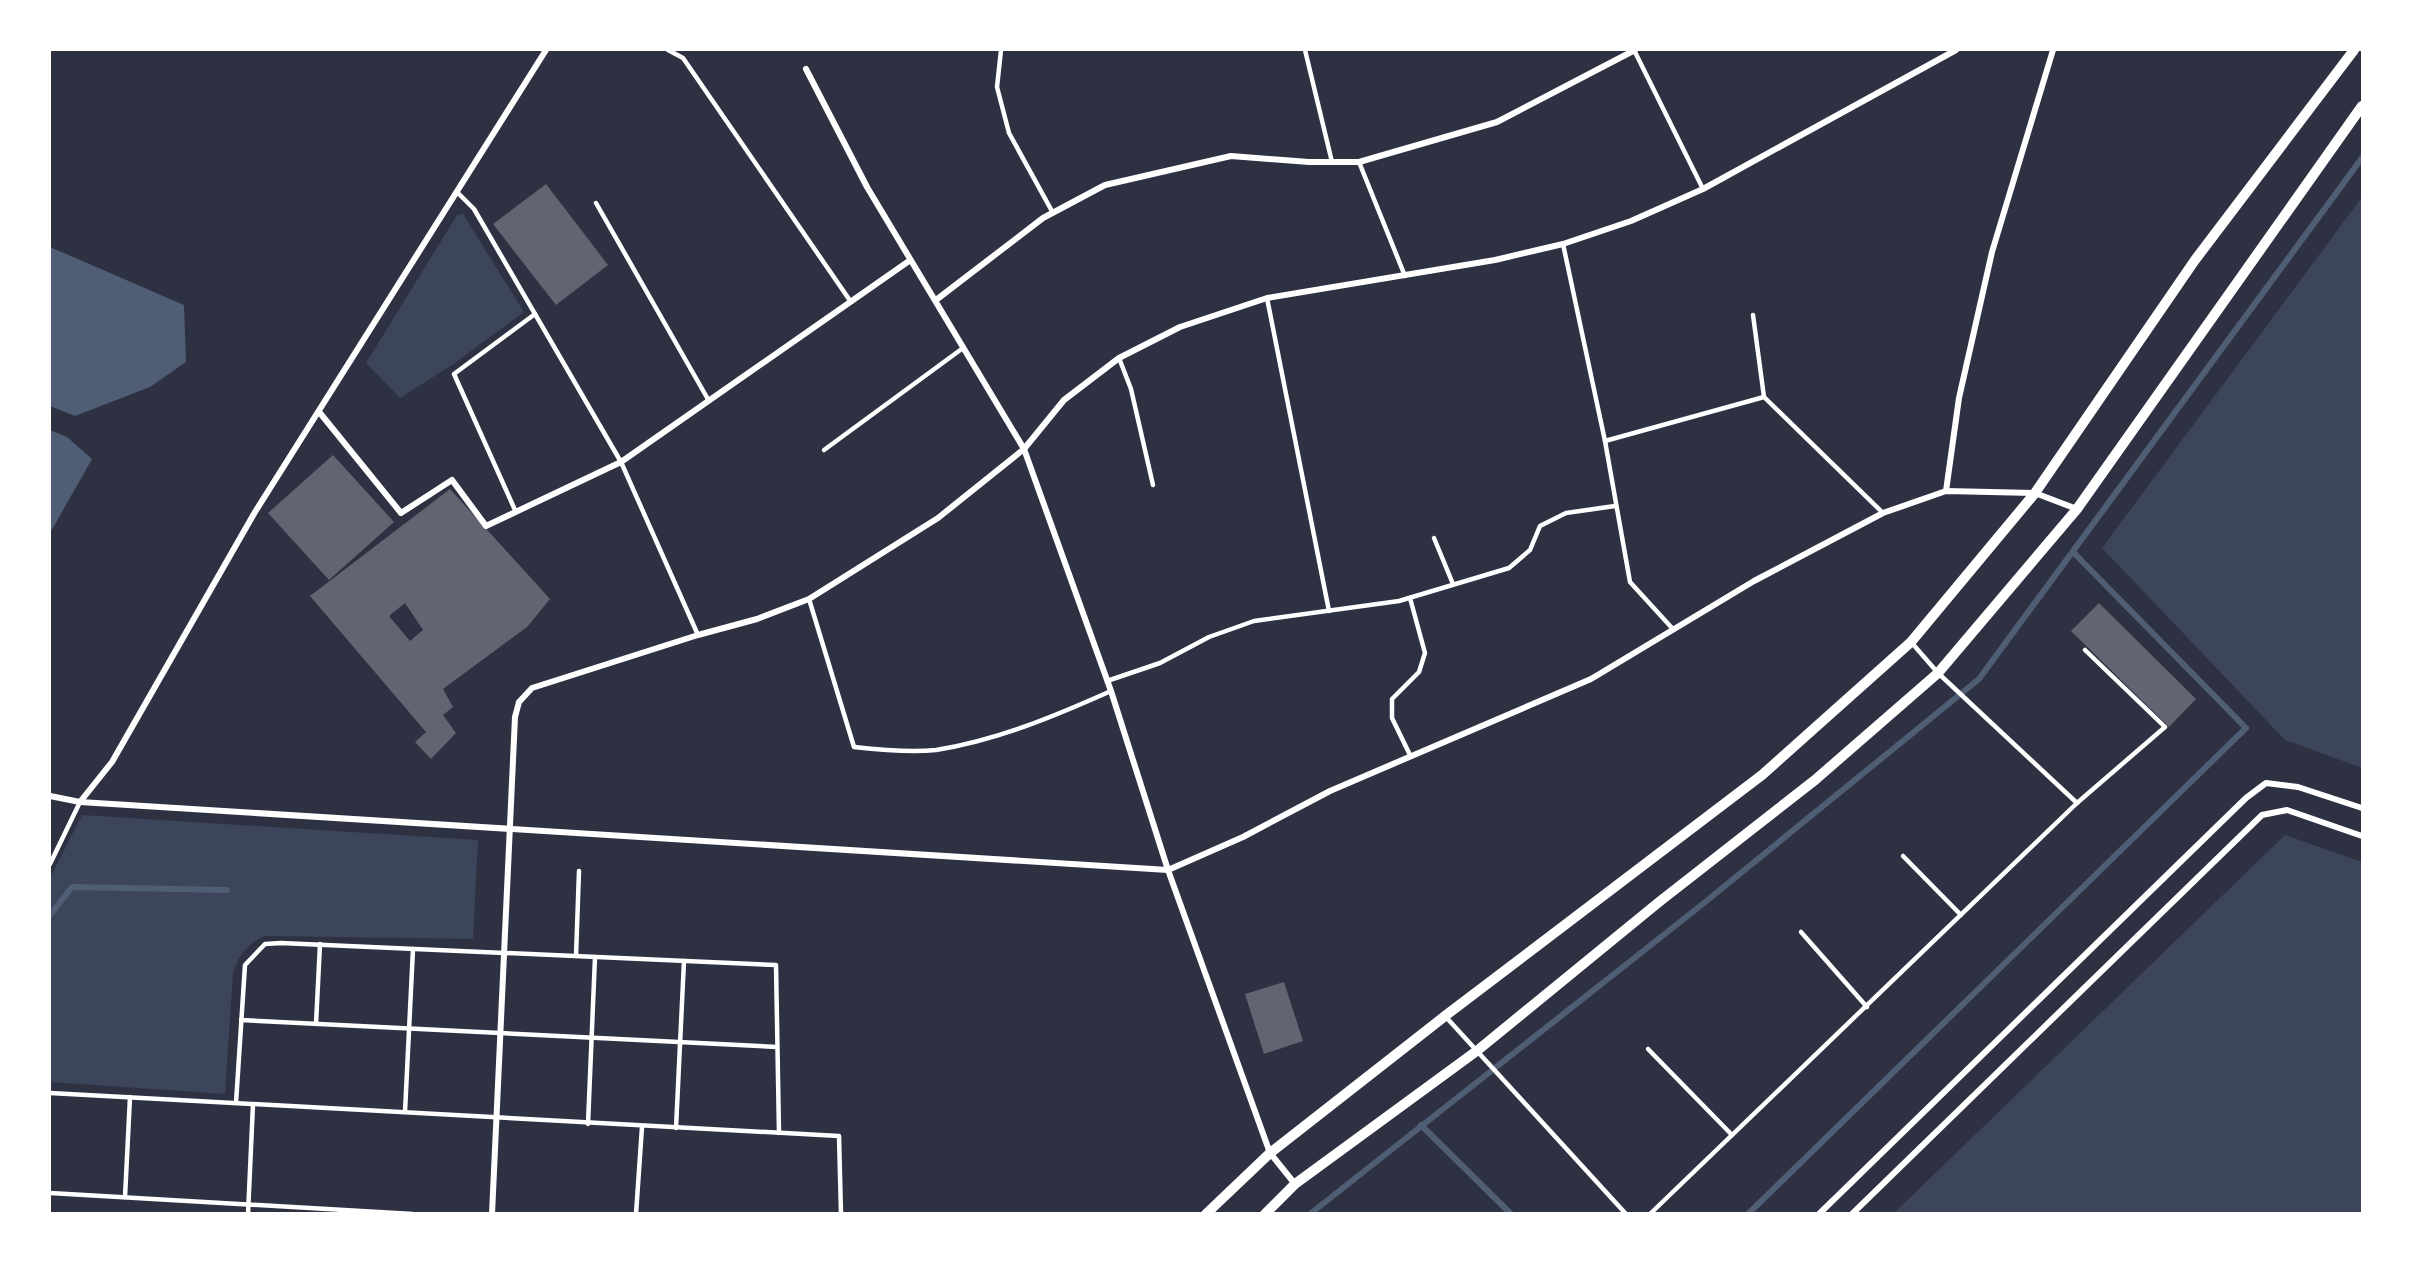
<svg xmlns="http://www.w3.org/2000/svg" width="2412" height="1263" font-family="Manrope,sans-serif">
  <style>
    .green { fill: #3c4559 }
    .water { fill: #4f5d75 }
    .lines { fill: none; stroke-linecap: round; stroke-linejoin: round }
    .stream { stroke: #4f5d75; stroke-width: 6 }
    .building { fill: #626471; fill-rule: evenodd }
    .service { stroke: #fff; stroke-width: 4.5 }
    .minor { stroke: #fff; stroke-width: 6 }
    .tertiary { stroke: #fff; stroke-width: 10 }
  </style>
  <rect width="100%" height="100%" fill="#2d3142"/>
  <g class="green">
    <path d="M 2362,197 L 2362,768 L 2285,740 L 2102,548 Z"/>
    <path d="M 463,214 L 524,312 L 452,365 L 400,398 L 366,363 L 457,215 Z"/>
    <path d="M 82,815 L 478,840 L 473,939 L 265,936 C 247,944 240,954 233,972 L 225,1094 L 50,1082 L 50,878 Z"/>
    <path d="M 2285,835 L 2362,862 L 2362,1213 L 1894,1213 Z"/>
  </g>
  <g class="water">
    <path d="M 50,247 L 184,305 L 186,362 L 150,387 L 75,416 L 50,406 Z"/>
    <path d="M 50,430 L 67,437 L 92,459 L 50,533 Z"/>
  </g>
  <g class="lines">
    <g class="stream">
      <path d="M 50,915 L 72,887 L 227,890"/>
      <path d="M 1421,1125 L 1511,1214"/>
      <path d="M 1310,1214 L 1699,907 L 1979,679 L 2362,158"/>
      <path d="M 1748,1214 L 2246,728 L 2073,552"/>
    </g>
  </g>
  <g class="building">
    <path d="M 546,184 L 608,265 L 556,305 L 493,224 Z"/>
    <path d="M 333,455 L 394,522 L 329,580 L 268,513 Z"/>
    <path d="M 450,489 L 550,599 L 527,627 L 443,689 L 453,707 L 443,715 L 456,733 L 431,759 L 415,742 L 426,732 L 310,596 ZM 405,603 L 423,630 L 410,641 L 389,616 Z"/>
    <path d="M 2099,603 L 2196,699 L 2169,727 L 2071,631 Z"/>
    <path d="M 1284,982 L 1303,1041 L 1264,1054 L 1245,994 Z"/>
  </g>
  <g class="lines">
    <g class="service">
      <path d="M 668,50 L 683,58 L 851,302"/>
      <path d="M 1001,50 L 997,87 L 1009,133 L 1053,213"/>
      <path d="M 1305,50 L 1332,162"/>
      <path d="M 1634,50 L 1703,189"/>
      <path d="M 1359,162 L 1405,276"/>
      <path d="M 457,192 L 474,209 L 621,462 L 698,635"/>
      <path d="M 596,203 L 709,401"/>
      <path d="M 1563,244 L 1605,441 L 1630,582 L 1672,628"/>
      <path d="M 1267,298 L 1329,611"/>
      <path d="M 1753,315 L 1764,397"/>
      <path d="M 1119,358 L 1131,389 L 1153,485"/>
      <path d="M 1605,441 L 1764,397 L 1883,513"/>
      <path d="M 824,450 L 963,348"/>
      <path d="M 515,510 L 454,374 L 535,314"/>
      <path d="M 1434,538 L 1453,584"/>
      <path d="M 809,599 L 854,747 C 880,750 910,753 936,750 C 998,740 1055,716 1111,691"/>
      <path d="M 1911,642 L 1938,673 L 2077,803"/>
      <path d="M 1107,681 L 1160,663 L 1209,637 L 1254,621 L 1399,601 L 1509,568 L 1530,550 L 1540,526 L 1566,513 L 1615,506"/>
      <path d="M 1410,755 L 1392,718 L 1392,699 L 1419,672 L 1425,653 L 1410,598"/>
      <path d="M 1903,856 L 1961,915"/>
      <path d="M 50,864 L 80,802"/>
      <path d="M 1801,932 L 1867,1007"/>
      <path d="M 576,956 L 579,871"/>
      <path d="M 1445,1016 L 1626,1214"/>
      <path d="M 241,1020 L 777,1047"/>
      <path d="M 316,1024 L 320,944"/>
      <path d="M 1648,1049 L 1732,1135"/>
      <path d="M 50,1093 L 839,1136 L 841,1214"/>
      <path d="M 236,1103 L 245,965 L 265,944 L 281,943 L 776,965 L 779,1133"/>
      <path d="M 405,1112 L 413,949"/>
      <path d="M 588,1124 L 595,957"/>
      <path d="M 676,1128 L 684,961"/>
      <path d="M 50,1193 L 413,1214"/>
      <path d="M 125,1197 L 130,1097"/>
      <path d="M 248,1214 L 253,1104"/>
      <path d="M 636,1214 L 642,1127"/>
      <path d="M 1650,1214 L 2077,803 L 2165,727 L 2085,650"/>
    </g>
    <g class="minor">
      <path d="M 806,69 L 867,187 L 1024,449 L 1111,691 L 1168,870 L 1270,1153 L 1295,1184"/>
      <path d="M 936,300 L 1043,218 L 1105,185 L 1231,156 L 1309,162 L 1359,162 L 1497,122 L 1635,50"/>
      <path d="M 320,413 L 401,513 L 452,480 L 486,526 L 621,462 L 909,261"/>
      <path d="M 1946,491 L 1959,398 L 1992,252 L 2053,50"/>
      <path d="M 50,796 L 80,802 L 1168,870 L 1243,837 L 1330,791 L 1591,679 L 1754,581 L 1883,513 L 1946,491 L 2035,493 L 2077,509"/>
      <path d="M 80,802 L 112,762 L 255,512 L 546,50"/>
      <path d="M 492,1214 L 515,717 L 519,702 L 532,688 L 698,635 L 757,619 L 809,599 L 938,518 L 1024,449 L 1064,400 L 1119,358 L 1180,327 L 1267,298 L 1495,260 L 1563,244 L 1631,221 L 1703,189 L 1956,50"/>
      <path d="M 1819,1214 L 2246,798 L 2266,783 L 2298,787 L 2362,808"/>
      <path d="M 1852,1214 L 2262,815 L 2287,810 L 2362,836"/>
    </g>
    <g class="tertiary">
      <path d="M 1206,1214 L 1270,1153 L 1445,1016 L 1762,775 L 1911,642 L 2035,493 L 2195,260 L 2354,50"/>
      <path d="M 1265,1214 L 1295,1184 L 1478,1050 L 1659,902 L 1815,780 L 1938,673 L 2077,509 L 2362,106"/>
    </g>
  </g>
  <rect width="2412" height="1263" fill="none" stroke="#ffffff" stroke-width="102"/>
</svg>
